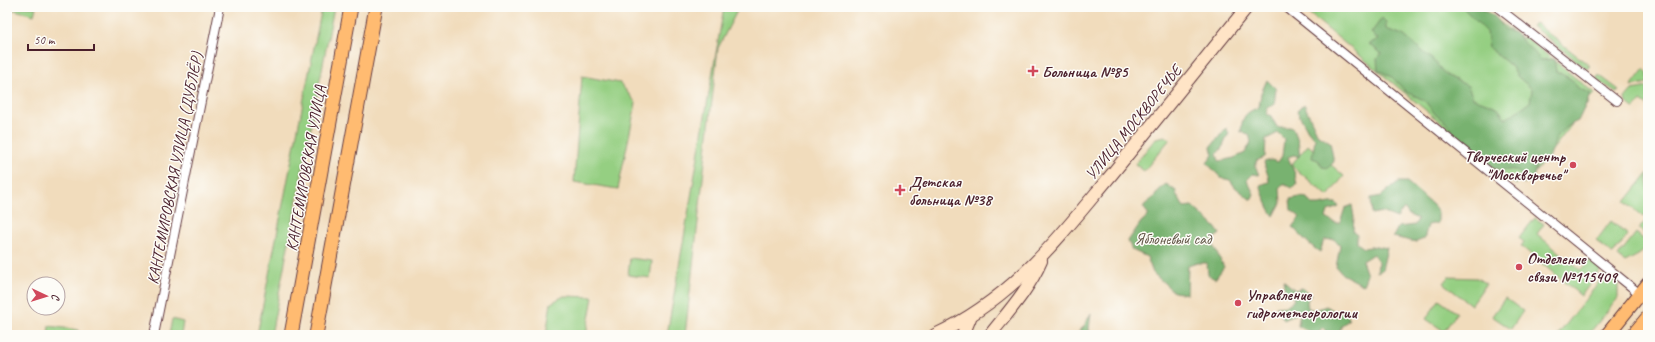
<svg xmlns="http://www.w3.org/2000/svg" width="1655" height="342" font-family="Caveat,sans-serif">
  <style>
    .green { fill: #95cf82; stroke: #707756 }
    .forest { fill: #78b270; stroke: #61684e }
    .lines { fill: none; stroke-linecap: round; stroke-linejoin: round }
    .minor-casing { stroke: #633b41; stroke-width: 10 }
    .secondary-casing { stroke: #633b41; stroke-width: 14 }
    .primary-casing { stroke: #633b41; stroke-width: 15 }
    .minor { stroke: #fff; stroke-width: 8 }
    .secondary { stroke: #ffe4c6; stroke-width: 12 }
    .primary { stroke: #ffbb71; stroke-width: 13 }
    .poi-dot { fill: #d1495b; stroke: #fdfcf7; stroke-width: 1.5 }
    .labels { text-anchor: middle; stroke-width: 3; stroke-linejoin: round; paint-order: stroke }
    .poi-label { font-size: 16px; font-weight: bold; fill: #4a1f2b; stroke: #fdfcf7; text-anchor: start }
    .street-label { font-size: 16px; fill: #4a1f2b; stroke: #fdfcf7 }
    .park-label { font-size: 16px; fill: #605445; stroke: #fdfcf7 }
  </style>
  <rect width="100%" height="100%" fill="#fdfcf7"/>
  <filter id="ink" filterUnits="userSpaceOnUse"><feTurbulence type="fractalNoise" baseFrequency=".025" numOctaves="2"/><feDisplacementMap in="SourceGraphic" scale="8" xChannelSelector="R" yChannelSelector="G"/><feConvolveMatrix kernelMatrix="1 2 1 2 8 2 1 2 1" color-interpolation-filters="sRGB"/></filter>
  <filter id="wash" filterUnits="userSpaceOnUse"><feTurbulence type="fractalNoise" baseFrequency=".012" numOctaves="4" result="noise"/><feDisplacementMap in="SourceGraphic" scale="16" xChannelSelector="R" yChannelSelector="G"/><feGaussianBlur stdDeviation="0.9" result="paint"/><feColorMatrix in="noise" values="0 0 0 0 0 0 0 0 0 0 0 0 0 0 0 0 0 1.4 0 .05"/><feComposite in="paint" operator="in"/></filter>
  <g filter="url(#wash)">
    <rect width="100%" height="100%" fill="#f1dcbc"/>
    <g class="green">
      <path d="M 7,7 L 36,7 L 34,15 L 7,8 Z"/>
      <path d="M 322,7 L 334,7 L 271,335 L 257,335 Z"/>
      <path d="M 724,7 L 739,7 L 718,48 L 685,335 L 667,335 Z"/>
      <path d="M 1301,7 L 1480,7 L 1522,39 L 1524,36 L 1594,93 L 1591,97 L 1587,96 L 1584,100 L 1589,102 L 1530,179 L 1527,171 L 1522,177 L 1525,185 L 1519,181 L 1516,185 Z"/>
      <path d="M 1535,23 L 1590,66 L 1587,69 L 1532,26 Z"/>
      <path d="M 1644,69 L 1648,73 L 1648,83 L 1631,86 Z"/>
      <path d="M 1599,75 L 1619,90 L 1616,92 L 1596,79 Z"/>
      <path d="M 582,76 L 620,83 L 636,103 L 618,189 L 574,182 Z"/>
      <path d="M 1648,87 L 1648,106 L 1641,101 L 1636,107 L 1633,108 L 1626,102 L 1625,98 L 1632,90 Z"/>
      <path d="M 1165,136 L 1170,139 L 1144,171 L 1135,164 L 1156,138 Z"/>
      <path d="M 1308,145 L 1344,176 L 1328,196 L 1291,165 Z"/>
      <path d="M 1648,173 L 1648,211 L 1643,217 L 1625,202 Z"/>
      <path d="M 1535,218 L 1544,224 L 1537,234 L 1580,270 L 1591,259 L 1602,268 L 1581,296 L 1521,246 L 1524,242 L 1519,238 Z"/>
      <path d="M 1648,218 L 1648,236 L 1639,229 Z"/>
      <path d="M 1611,221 L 1628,235 L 1613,254 L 1596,241 Z"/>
      <path d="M 1636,233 L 1648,243 C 1646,253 1634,257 1625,262 L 1618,256 Z"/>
      <path d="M 630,258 L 652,261 L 650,278 L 628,275 Z"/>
      <path d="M 1605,274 L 1618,285 L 1618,298 L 1588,335 L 1558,335 Z"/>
      <path d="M 1448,277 L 1477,278 L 1486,284 L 1471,305 L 1443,283 Z"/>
      <path d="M 564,296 L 593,297 L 586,335 L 546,335 L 551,303 Z"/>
      <path d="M 1505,298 L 1523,311 L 1511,329 L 1492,316 Z"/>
      <path d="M 1439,300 L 1457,313 L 1444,331 L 1426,319 Z"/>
      <path d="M 172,319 L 183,322 L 181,335 L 169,335 Z"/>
      <path d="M 49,326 L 79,330 L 78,335 L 48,335 Z"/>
    </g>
    <g class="forest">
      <path d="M 1465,7 C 1482,7 1496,13 1504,29 L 1515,33 L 1541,60 L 1554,59 L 1556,71 L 1571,79 L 1578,88 L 1591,94 L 1578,121 C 1558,130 1556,137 1550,156 L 1537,164 L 1533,178 L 1524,178 C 1521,175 1518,171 1514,170 C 1511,169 1508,171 1505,170 C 1487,169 1475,159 1471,142 L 1454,138 L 1450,126 L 1436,115 L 1424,100 L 1406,92 L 1392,77 L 1378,70 L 1377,59 L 1381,53 L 1369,44 L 1378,39 L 1371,33 L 1382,18 L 1386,22 L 1386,29 L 1403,35 L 1432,59 L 1446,75 L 1468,86 L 1473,98 L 1497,107 L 1506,119 L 1530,102 L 1532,89 L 1517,76 L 1511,66 L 1489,48 L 1487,32 L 1463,8 Z"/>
      <path d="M 1267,80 L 1276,89 L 1274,105 L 1267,108 L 1267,114 L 1271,116 L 1277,127 L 1292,127 C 1298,137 1300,145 1299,157 L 1294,155 L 1288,157 L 1295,174 L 1297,185 L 1292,188 L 1283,184 L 1280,187 L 1281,203 L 1274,216 C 1267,207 1264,196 1260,185 L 1269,182 C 1269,174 1265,170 1264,162 L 1271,160 L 1278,162 L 1282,156 L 1284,139 L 1278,133 L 1266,139 L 1265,157 L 1256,161 L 1256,168 L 1259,175 L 1253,174 L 1247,180 L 1254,194 L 1251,200 L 1235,187 L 1230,180 L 1221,178 L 1207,163 L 1213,155 L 1211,147 L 1226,128 L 1229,133 L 1223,146 L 1217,154 L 1219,161 L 1234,158 L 1245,153 L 1251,142 L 1249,134 L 1241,132 C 1242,116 1245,113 1259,107 L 1261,93 Z"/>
      <path d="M 1304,104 L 1318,135 L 1330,142 L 1334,162 L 1328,168 L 1322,167 L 1318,160 L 1312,158 L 1315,139 L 1308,131 L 1297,111 Z"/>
      <path d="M 1398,182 L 1407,182 L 1434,206 L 1438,212 L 1438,223 L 1428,225 L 1424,239 L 1416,242 L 1393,237 L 1398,227 L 1415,225 L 1418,219 L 1409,215 L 1404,208 L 1397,218 L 1382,212 L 1372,214 L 1371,198 L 1381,196 Z"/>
      <path d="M 1166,184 L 1176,191 L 1177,196 L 1184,207 L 1192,206 L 1215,227 L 1220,234 L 1206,244 L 1214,247 L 1224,267 L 1215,279 L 1208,275 L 1207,263 L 1197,263 L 1188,266 L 1187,294 L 1174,292 L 1153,273 L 1147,257 L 1132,250 L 1128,241 L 1141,222 L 1149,215 L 1143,207 C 1146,202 1151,201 1155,196 C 1158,191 1161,188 1166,184 Z"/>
      <path d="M 1300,197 L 1308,198 L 1313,205 C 1322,206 1328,202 1336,203 L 1339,207 L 1328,211 L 1326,218 L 1335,223 L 1340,223 L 1345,208 L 1352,205 L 1354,217 L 1353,232 L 1357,235 L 1357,243 L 1364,248 L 1376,246 L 1387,248 L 1382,270 L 1377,272 L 1378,261 L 1373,254 L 1362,261 L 1367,275 L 1363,285 L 1342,274 L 1336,267 L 1340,246 L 1334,239 L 1324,240 L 1320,252 C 1311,247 1300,234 1292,227 L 1300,217 L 1291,210 L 1290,199 Z"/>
      <path d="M 1283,280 L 1295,290 L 1302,288 L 1311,294 L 1307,301 L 1308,308 L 1315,310 L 1326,306 L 1335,311 L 1346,311 L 1349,320 L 1342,325 L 1338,335 L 1328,335 L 1323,327 L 1316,335 C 1310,331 1305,330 1298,326 L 1300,312 L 1284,320 L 1276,307 L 1286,306 L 1294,300 L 1292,295 L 1285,293 Z"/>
      <path d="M 1091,313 L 1089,329 L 1091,335 L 1076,335 L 1084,326 Z"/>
    </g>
  </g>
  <g filter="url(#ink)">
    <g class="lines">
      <g class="minor-casing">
        <g id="minor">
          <path d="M 1286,7 L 1640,294"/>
          <path d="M 1497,7 L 1617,101"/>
          <path d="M 154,335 L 220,7"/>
        </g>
      </g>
      <g class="secondary-casing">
        <g id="secondary">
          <path d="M 935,335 C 1014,298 1058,238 1112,174 C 1157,119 1202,63 1247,7"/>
          <path d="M 963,335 L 970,318"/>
          <path d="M 990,335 C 1009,311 1029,289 1041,261"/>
        </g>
      </g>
      <g class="primary-casing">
        <g id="primary">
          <path d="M 291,335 L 351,7"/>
          <path d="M 316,335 L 376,7"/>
          <path d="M 1607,335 L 1648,284"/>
          <path d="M 1633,335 L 1648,317"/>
        </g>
      </g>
      <use href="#minor" class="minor"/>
      <use href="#secondary" class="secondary"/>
      <use href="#primary" class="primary"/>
    </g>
  </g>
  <g class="poi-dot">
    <path d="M1031 65h4v4h4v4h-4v4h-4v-4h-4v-4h4z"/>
    <circle cx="1573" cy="165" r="4"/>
    <path d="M898 184h4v4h4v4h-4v4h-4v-4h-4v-4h4z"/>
    <circle cx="1519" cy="267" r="4"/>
    <circle cx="1238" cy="303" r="4"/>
  </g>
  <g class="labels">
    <g class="poi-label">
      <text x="1042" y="77">Больница №85</text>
      <text x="1565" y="162" text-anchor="end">Творческий центр<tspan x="1565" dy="18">"Москворечье"</tspan></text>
      <text x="909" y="187">Детская<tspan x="909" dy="18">больница №38</tspan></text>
      <text x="1527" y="264">Отделение<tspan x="1527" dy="18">связи №115409</tspan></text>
      <text x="1246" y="300">Управление<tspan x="1246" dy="18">гидрометеорологии</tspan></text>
    </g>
    <g class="street-label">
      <text transform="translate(1133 122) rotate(-51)" y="6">УЛИЦА МОСКВОРЕЧЬЕ</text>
      <text transform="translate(174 168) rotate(-79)" y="6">КАНТЕМИРОВСКАЯ УЛИЦА (ДУБЛЁР)</text>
      <text transform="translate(305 168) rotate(-80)" y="6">КАНТЕМИРОВСКАЯ УЛИЦА</text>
    </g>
    <g class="park-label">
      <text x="1173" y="244">Яблоневый сад</text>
    </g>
  </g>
  <rect width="1655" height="342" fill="none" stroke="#fdfcf7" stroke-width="24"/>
  <g transform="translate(46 296) rotate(94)"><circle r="19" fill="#fdfcf7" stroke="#b5a4a5"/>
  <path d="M0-3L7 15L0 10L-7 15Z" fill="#d1495b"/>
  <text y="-6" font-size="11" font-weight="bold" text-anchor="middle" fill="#4a1f2b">С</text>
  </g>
  <path d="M28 44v6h66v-6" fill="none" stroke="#4a1f2b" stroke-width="2"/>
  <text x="34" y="44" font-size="12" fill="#4a1f2b" stroke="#fdfcf7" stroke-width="3" paint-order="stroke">50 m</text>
</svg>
